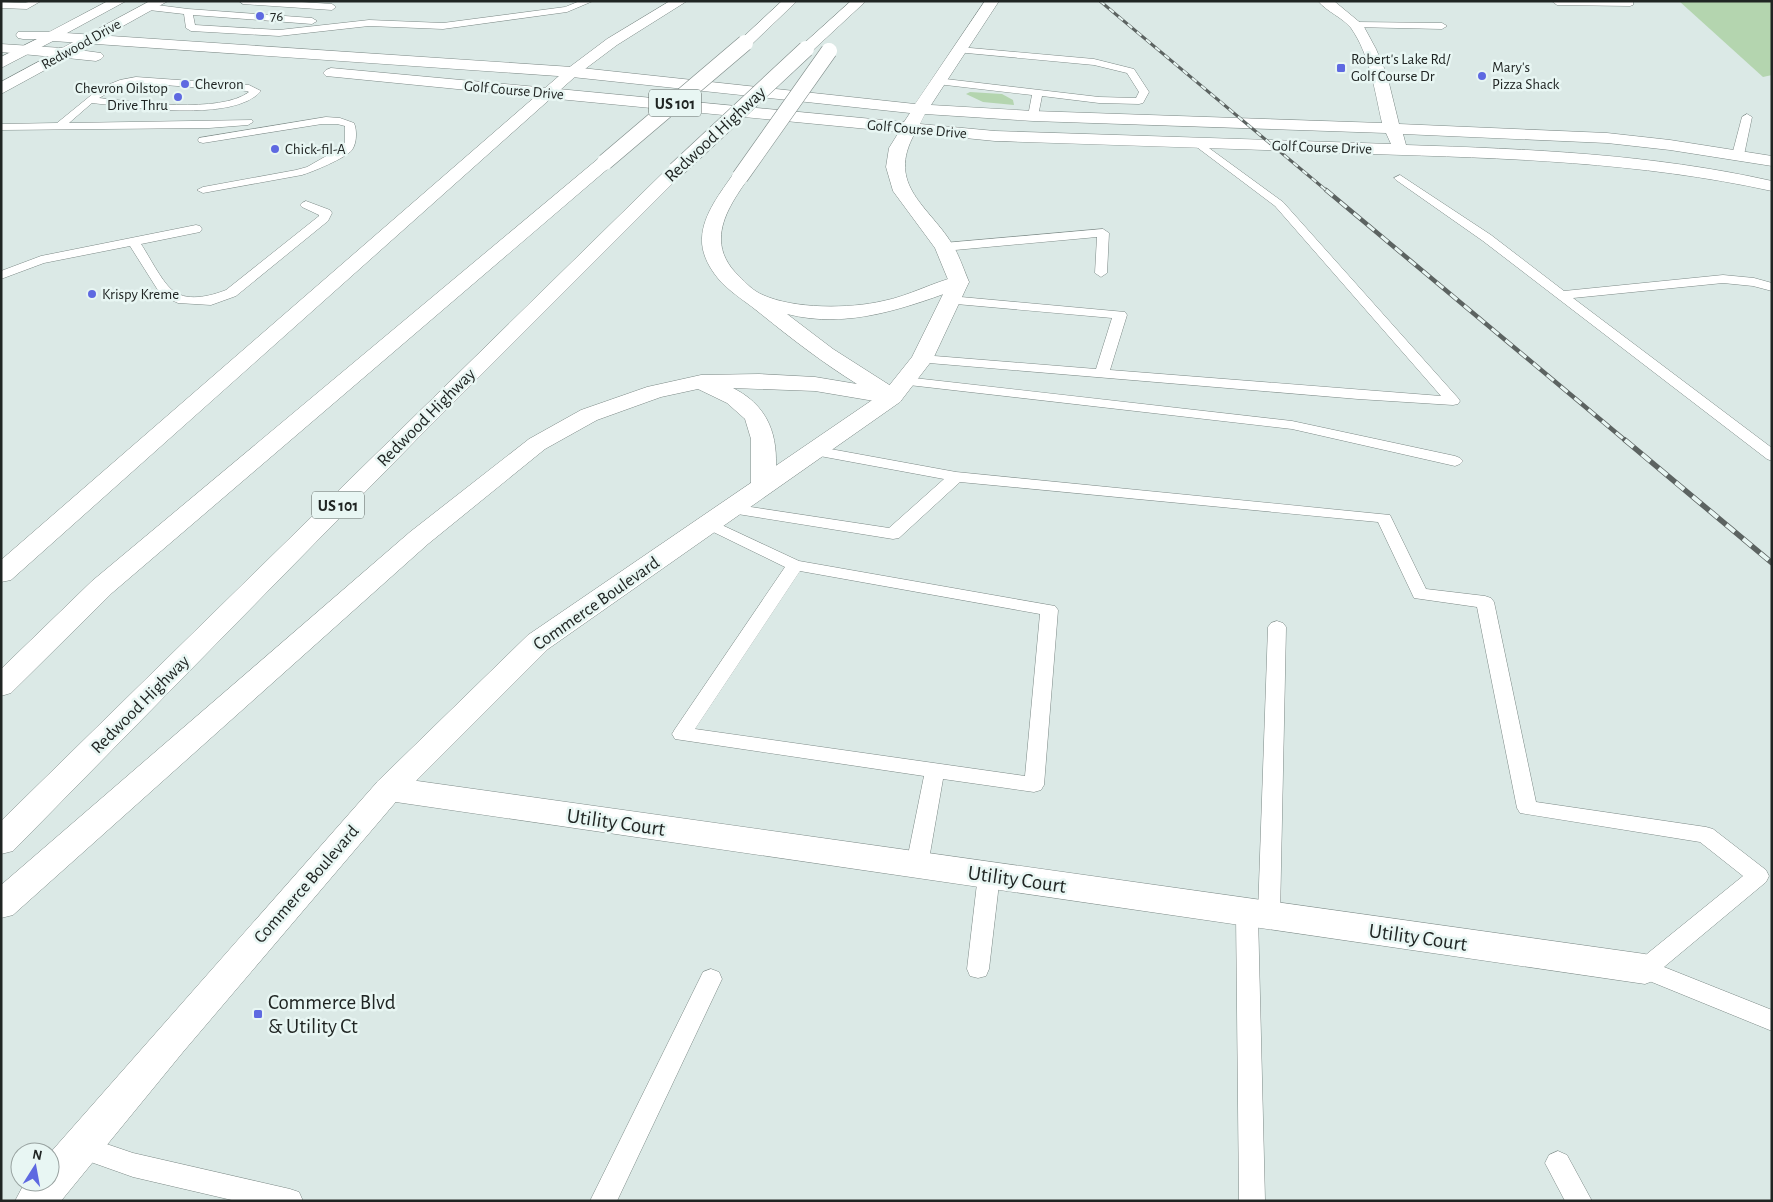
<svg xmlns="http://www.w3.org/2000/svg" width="1773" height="1202" font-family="'Alegreya Sans',sans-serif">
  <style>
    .green { fill: #b4d5af }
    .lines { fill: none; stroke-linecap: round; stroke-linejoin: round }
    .service-casing { stroke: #7c8986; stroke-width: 1 }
    .minor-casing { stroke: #7c8986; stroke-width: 1 }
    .tertiary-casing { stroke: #7c8986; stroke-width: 1 }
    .primary-casing { stroke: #7c8986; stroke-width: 1 }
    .motorway-casing { stroke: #7c8986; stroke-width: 1 }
    .service { fill: #fff; fill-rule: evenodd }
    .minor { fill: #fff; fill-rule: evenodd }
    .tertiary { fill: #fff; fill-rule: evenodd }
    .primary { fill: #fff; fill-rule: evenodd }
    .motorway { fill: #fff; fill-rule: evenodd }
    .rail-far2-casing { stroke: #5c6361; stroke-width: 3 }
    .rail-far1-casing { stroke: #5c6361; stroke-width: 4.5 }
    .rail-casing { stroke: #5c6361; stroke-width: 5.5 }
    .rail-far2 { stroke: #e8f6f3; stroke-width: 2; stroke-dasharray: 6; stroke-linecap: butt }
    .rail-far1 { stroke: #e8f6f3; stroke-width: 3; stroke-dasharray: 9; stroke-linecap: butt }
    .rail { stroke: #e8f6f3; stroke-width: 4; stroke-dasharray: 11; stroke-linecap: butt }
    .motorway-bridge-casing { stroke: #7c8986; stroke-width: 17; stroke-linecap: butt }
    .motorway-bridge { stroke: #fff; stroke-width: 16 }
    .poi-dot { fill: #5e69e1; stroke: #e8f6f3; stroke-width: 2 }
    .labels { text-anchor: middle; stroke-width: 5; stroke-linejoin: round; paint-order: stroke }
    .far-poi-label { font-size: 15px; fill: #202523; stroke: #e8f6f3; text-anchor: start }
    .far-street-label { font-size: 15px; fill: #202523; stroke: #e8f6f3 }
    .shield { fill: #e8f6f3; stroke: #5c6461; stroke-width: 1 }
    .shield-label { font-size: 16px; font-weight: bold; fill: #202523 }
    .street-label { font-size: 18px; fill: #202523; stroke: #e8f6f3 }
    .near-street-label { font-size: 21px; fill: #202523; stroke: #e8f6f3 }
    .near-poi-label { font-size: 21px; fill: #202523; stroke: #e8f6f3; text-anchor: start }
  </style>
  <rect width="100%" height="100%" fill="#dbe9e6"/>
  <g class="green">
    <path d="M 1679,1 L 1772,1 L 1772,75 L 1763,77 Z"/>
    <path d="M 970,92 L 1002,94 L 1013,100 L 1014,105 L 983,102 L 966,94 Z"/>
  </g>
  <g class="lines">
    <g class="service-casing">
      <g id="service">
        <path d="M 30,1 L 41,1 L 27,9 L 1,8 L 1,2 L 26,3 Z"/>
        <path d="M 239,1 L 286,1 L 332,4 L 336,7 L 332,10 L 243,4 Z"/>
        <path d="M 580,1 L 593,1 L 567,12 L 443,29 L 369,26 L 279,36 L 191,31 L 186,28 L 184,14 L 149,10 L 145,7 L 149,4 L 188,9 L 312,18 L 317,21 L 312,24 L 193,15 L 195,25 L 279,30 L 369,20 L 443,23 L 565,7 Z"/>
        <path d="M 1633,1 L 1633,5 L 1630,6 L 1557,5 L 1553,2 Z"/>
        <path d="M 1356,22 L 1442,23 L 1447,26 L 1442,29 L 1353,27 L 1351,25 Z"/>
        <path d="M 959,47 L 1094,59 L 1134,69 L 1149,92 L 1143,103 L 1139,104 L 1099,103 L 1042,96 L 1038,116 L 1033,119 L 1028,116 L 1032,95 L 937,84 L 932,81 L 937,78 L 1099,97 L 1136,98 L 1139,92 L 1127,73 L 1094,65 L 956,52 L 954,50 Z"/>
        <path d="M 136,77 L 249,85 L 261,91 C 234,123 131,107 92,103 L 69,123 L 252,120 L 253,122 L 248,125 L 209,128 L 1,130 L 1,124 L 57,123 L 100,88 L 120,80 ZM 136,83 L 247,91 L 249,92 C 220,114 135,102 99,98 L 117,88 Z"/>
        <path d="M 1747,114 L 1752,117 L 1744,155 L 1738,158 L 1734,157 L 1732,155 L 1742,117 Z"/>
        <path d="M 326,117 L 340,118 L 354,123 C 357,130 357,143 352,150 C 346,158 312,172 302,175 L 203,193 L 197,190 L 203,187 L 296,170 L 307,167 L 342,147 L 345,142 L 345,126 L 337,124 L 322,124 L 203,143 L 199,142 L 198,140 L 199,138 Z"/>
        <path d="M 1198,140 L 1283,202 L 1458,398 L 1460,401 L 1458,404 L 1453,405 L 1358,399 L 917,362 L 915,359 L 917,356 L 922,355 L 1096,369 L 1112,318 L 945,303 L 943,300 L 950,296 L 1125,312 L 1127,315 L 1110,370 L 1441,396 L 1275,206 L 1194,145 L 1193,143 L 1194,141 Z"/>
        <path d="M 1400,175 L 1491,235 L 1564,291 L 1723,275 L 1754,278 L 1772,283 L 1772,291 L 1753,286 L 1723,283 L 1573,298 L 1772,448 L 1772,461 L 1767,459 L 1483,241 L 1396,180 L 1394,178 Z"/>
        <path d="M 306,201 L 330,210 L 332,213 L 328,221 L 236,296 L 211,305 L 178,303 L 161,295 L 130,246 L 44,263 L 1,279 L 1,271 L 41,256 L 196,225 L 200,226 L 202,229 L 200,232 L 141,244 C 149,256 161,280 171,289 C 185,303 211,296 226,290 L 319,216 L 319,215 L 302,207 L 300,205 L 302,203 Z"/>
        <path d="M 1103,229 L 1109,233 L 1107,273 L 1101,277 L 1095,273 L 1097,237 L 944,251 L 938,247 L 944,243 Z"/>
        <path d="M 905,377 L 1292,421 L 1455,456 L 1460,458 L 1463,461 L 1460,464 L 1455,466 L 1292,429 L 900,384 L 898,381 L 900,378 Z"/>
        <path d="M 814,446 L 956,472 L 1390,515 L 1426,589 L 1485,596 L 1491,598 L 1494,602 L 1536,802 L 1706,827 L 1713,829 L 1766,870 L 1769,876 L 1766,882 L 1664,967 L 1772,1010 L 1772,1031 L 1637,976 L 1634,969 L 1637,962 L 1743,876 L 1700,842 L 1520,813 L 1517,808 L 1477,607 L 1414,598 L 1378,522 L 960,482 L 899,538 L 893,539 L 725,512 L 723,509 L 725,506 L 731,504 L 889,528 L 944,479 L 809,454 L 806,451 L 809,448 Z"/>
        <path d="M 709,519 L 799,561 L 1055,606 L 1058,610 L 1044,785 L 1041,790 L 1034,792 L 943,779 L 928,865 L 925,871 L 917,873 L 909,871 L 906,865 L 924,776 L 675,739 L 672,734 L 675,729 L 785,567 L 703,527 L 701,524 L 703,521 ZM 800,571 L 1040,614 L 1025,776 L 695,729 Z"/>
        <path d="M 1277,621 L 1283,623 L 1286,627 L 1280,915 L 1277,921 L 1269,924 L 1261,921 L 1258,915 L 1265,1201 L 1239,1201 L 1236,912 L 1239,906 L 1247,903 L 1255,906 L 1258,913 L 1268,627 L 1271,623 Z"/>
        <path d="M 989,867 L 997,869 L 1000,875 L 989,969 L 986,976 L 978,978 L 970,976 L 967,969 L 978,875 L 981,869 Z"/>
        <path d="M 711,969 L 719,972 L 722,979 L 617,1201 L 590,1201 L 703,972 Z"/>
        <path d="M 80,1135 L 133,1153 L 290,1189 L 299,1192 L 303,1201 L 236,1201 L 133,1177 L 71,1155 L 67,1147 L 71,1139 Z"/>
        <path d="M 1558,1151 L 1567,1155 L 1592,1201 L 1565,1201 L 1545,1163 L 1549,1155 Z"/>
      </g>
    </g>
    <g class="minor-casing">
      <path id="minor" d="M 389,777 L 1645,954 L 1658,959 L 1663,969 L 1658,979 L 1645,984 L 389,801 L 378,797 L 373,789 L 378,781 Z"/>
    </g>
    <g class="tertiary-casing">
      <g id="tertiary">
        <path d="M 108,1 L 126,1 L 56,39 L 23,39 L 18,38 L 16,35 L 18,32 L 49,32 Z"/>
        <path d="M 150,1 L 168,1 L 69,56 L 64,58 L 1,52 L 1,44 L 62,48 Z"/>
        <path d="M 985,1 L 999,1 L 931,105 L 1033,111 L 1382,123 C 1375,92 1370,55 1351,28 C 1342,17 1327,12 1318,1 L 1334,1 L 1363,25 L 1376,49 L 1387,75 L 1399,124 L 1607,133 L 1670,140 L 1772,156 L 1772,166 L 1670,150 L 1607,143 L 1403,134 L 1406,145 C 1529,149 1652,154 1772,181 L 1772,191 C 1640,162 1505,158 1371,154 C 1246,149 1120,145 995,141 L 915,133 C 885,186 930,206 954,247 C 960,258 964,270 969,282 L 933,359 L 900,402 L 548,649 L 400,797 L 183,1052 L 61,1201 L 15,1201 L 25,1182 L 50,1182 L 50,1153 L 378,781 L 528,635 L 884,392 L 912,357 L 949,282 L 935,248 L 893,191 L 886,167 L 889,148 L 899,132 L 548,98 L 542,96 L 540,93 L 542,90 L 548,88 L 904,122 L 910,113 L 572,77 L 567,75 L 564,72 L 567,69 L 572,67 L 915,104 ZM 925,114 L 1033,121 L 1386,133 L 1391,144 L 995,131 L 920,124 Z"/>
      </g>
    </g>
    <g class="primary-casing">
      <g id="primary">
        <path d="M 51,32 L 572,67 L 577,69 L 580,72 L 577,75 L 572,77 L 53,41 L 1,68 L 1,57 Z"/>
        <path d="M 64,48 L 101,53 L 104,56 L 101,59 L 96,61 L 67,58 L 1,94 L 1,82 Z"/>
        <path d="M 331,68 L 548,88 L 554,90 L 556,93 L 554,96 L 548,98 L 326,76 L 323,73 L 326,70 Z"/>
      </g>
    </g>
    <g class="motorway-casing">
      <g id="motorway">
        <path d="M 670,1 L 687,1 L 617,45 L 577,75 L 11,580 L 1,582 L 1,560 L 567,69 L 607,39 Z"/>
        <path d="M 782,1 L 797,1 L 750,46 L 740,46 L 738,43 L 740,40 Z"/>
        <path d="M 851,1 L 866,1 L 811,52 L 801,52 L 799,49 L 801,46 Z"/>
        <path d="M 605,157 L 611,158 L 614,162 L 611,166 L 112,593 L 11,693 L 1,696 L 1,669 L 92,581 L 599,158 Z"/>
        <path d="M 676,165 L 682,166 L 685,170 L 682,174 L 418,438 L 13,851 L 1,854 L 1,821 L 670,166 Z"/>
        <path d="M 740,172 L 746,173 L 749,177 C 737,195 721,216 721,239 C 721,253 728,266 739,276 C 746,283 753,291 763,295 C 794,309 849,309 883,301 C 909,296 933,282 959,276 L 966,278 L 969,282 L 966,286 C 908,307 849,330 787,314 L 833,349 L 891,386 L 894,391 L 900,392 L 903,397 L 900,402 L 892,404 L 815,391 L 733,388 C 765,404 777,430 776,465 C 776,474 777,484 772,491 L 763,493 L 754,491 L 751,486 L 751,439 L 745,419 L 727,403 L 698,389 L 661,397 L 597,420 L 545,449 L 428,544 L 13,915 L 1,918 L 1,885 L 410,532 L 529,439 L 581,410 L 647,387 L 701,375 L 759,374 L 815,377 L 857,384 C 823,363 792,339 761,314 C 748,303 734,295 722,283 C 711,271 701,255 702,238 C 703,214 721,192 734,173 Z"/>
      </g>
    </g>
    <use href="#service" class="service"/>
    <use href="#minor" class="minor"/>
    <use href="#tertiary" class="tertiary"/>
    <use href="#primary" class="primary"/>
    <use href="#motorway" class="motorway"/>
    <g class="rail-far2-casing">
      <path id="rail-far2" d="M 1100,1 L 1327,191"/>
    </g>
    <g class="rail-far1-casing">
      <path id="rail-far1" d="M 1326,190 L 1626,441"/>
    </g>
    <g class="rail-casing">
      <path id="rail" d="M 1625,440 L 1772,563"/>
    </g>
    <use href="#rail-far2" class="rail-far2"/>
    <use href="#rail-far1" class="rail-far1"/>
    <use href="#rail" class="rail"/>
    <g class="motorway-bridge-casing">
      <g id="motorway-bridge">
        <path d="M 605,162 L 745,43"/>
        <path d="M 676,170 L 806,49"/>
        <path d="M 740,177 L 829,51"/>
      </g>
    </g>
    <use href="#motorway-bridge" class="motorway-bridge"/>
  </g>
  <g class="poi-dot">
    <circle cx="260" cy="16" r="5"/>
    <rect x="1336" y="63" width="10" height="10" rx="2.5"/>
    <circle cx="1482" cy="76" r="5"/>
    <circle cx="185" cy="84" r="5"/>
    <circle cx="178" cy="97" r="5"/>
    <circle cx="275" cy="149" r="5"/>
    <circle cx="92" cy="294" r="5"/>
    <rect x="253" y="1009" width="10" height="10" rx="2.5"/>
  </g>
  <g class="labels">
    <g class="far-poi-label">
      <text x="270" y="21">76</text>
      <text x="1351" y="64">Robert's Lake Rd/<tspan x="1351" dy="17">Golf Course Dr</tspan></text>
      <text x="1492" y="72">Mary's<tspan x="1492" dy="17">Pizza Shack</tspan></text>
      <text x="195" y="89">Chevron</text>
      <text x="168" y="93" text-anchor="end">Chevron Oilstop<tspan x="168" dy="17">Drive Thru</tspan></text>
      <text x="285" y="154">Chick-fil-A</text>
      <text x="102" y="299">Krispy Kreme</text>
    </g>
    <g class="far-street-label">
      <text transform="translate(81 44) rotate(-29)" y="5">Redwood Drive</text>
      <text transform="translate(514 90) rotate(5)" y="5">Golf Course Drive</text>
      <text transform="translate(917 129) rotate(5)" y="5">Golf Course Drive</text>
      <text transform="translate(1322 147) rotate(2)" y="5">Golf Course Drive</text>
    </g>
    <g class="shield">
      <rect x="649" y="89.5" width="52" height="27" rx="4"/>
      <rect x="312" y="491.5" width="52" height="27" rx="4"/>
    </g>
    <g class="shield-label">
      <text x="675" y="109">US 101</text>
      <text x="338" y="511">US 101</text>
    </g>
    <g class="street-label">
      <text transform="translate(715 134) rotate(-43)" y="6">Redwood Highway</text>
      <text transform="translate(426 417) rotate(-45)" y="6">Redwood Highway</text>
      <text transform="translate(596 603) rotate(-35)" y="6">Commerce Boulevard</text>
      <text transform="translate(140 704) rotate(-45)" y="6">Redwood Highway</text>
      <text transform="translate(306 884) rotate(-49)" y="6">Commerce Boulevard</text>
    </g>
    <g class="near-street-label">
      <text transform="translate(616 822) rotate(8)" y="7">Utility Court</text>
      <text transform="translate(1017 879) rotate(8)" y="7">Utility Court</text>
      <text transform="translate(1418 937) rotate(8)" y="7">Utility Court</text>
    </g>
    <g class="near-poi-label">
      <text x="268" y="1009">Commerce Blvd<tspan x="268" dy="24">&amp; Utility Ct</tspan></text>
    </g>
  </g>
  <rect width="1773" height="1202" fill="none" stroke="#202523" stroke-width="5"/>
  <g transform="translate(35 1167) rotate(11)"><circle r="24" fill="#e8f6f3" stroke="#98a2a0"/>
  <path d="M0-4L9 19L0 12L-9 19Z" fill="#5e69e1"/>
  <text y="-8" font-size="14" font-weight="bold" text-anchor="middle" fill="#202523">N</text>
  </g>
</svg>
